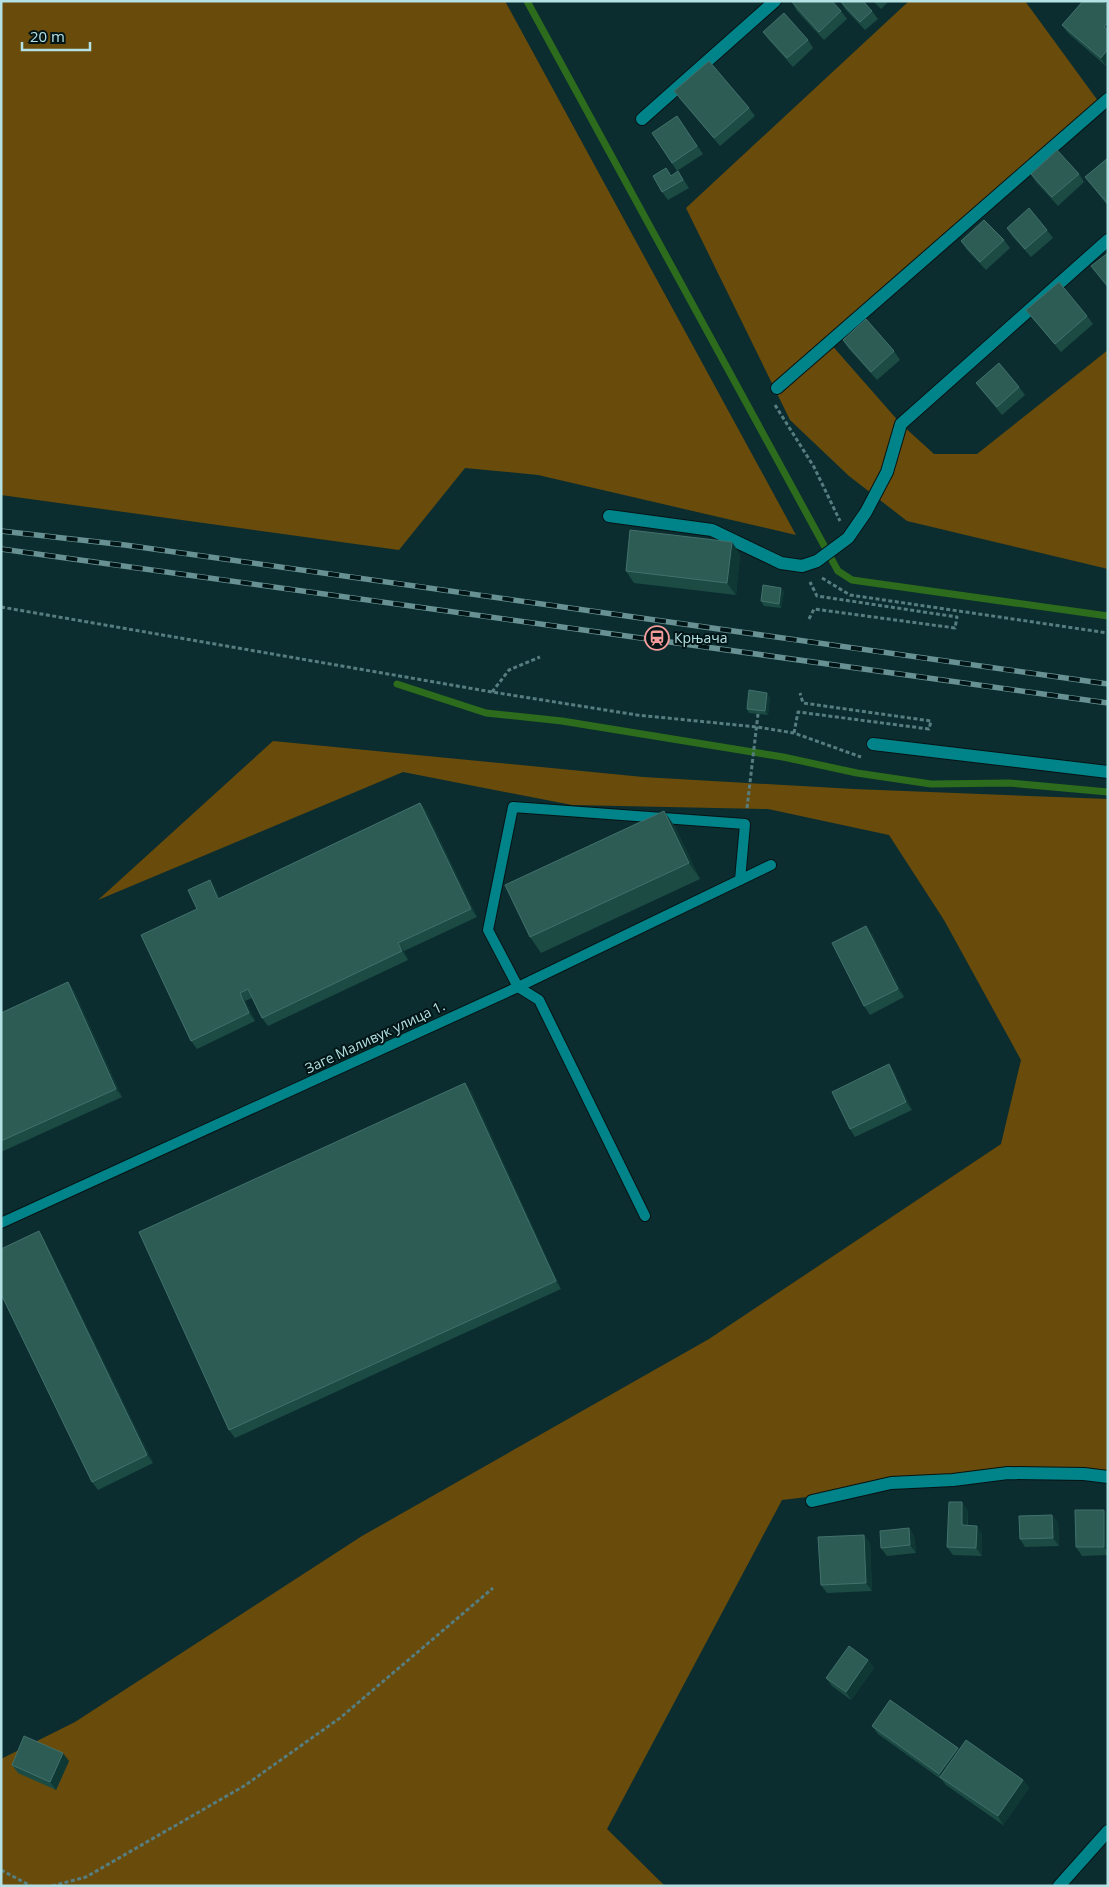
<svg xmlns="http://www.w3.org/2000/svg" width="1109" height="1887" font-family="'Open Sans',sans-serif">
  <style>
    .green { fill: #694b0b }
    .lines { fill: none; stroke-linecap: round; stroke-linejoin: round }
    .stream { stroke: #2c6c1c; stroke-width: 7 }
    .service-casing { stroke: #061314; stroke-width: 12 }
    .minor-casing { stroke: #061314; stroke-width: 14 }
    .path { stroke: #567d7f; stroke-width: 3; stroke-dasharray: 4 2.5; stroke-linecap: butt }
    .service { stroke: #008389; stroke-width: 10 }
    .minor { stroke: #008389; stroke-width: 12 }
    .rail-casing { stroke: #689193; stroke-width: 5.5 }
    .rail { stroke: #011416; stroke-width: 4; stroke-dasharray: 11; stroke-linecap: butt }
    .wall { fill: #1c4b44 }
    .shaded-wall { fill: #0f3834 }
    .building { fill: #2d5c55; stroke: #42716c }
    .labels { text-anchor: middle; stroke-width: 4; stroke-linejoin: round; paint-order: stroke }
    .poi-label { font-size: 14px; fill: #b4e2e4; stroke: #011416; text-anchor: start }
    .street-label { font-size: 14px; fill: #b4e2e4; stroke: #011416 }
  </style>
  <rect width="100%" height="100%" fill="#0c2d2f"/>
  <g class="green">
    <path d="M 1,1 L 505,1 L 796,535 L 538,475 L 465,468 L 399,550 L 1,495 Z"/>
    <path d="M 909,1 L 1025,1 L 1101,105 L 829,342 L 901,424 L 934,454 L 977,454 L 1108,350 L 1108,569 L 907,521 L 849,476 L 790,420 L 686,208 Z"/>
    <path d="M 273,741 L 643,777 L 854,789 L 1108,799 L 1108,1479 L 1008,1473 L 782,1500 L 607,1829 L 665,1886 L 1,1886 L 1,1759 L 75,1722 L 362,1536 L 709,1339 L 1001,1144 L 1021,1060 L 944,920 L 889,835 L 768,809 L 572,805 L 403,772 L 98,900 Z"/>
  </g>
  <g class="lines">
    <g class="stream">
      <path d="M 527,1 L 838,571 L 852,580 L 1108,616"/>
      <path d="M 397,684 L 486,713 L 562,721 L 783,757 L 857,773 L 931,784 L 1009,783 L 1108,792"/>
    </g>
    <g class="service-casing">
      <g id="service">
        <path d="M 518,987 L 488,930 L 513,807 L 745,824 L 740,880"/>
        <path d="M 518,987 L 539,1000 L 645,1216"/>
        <path d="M 1,1223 L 518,987 L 771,865"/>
      </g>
    </g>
    <g class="minor-casing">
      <g id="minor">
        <path d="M 642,119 L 775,1"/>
        <path d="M 777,388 L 1108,99"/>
        <path d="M 609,516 L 712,530 L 781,563 L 802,566 L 817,561 L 848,538 L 866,512 L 887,472 L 901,424 L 1108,240"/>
        <path d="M 873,744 L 1108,772"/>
        <path d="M 812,1501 L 891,1483 L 953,1480 L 1008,1473 L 1084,1474 L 1108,1477"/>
        <path d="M 1059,1886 L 1108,1831"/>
      </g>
    </g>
    <g class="path">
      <path d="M 775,405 L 814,467 L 840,521"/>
      <path d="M 822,578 L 850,595 L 1108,633"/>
      <path d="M 1,607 L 492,692 L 637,715 L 757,727 L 794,733 L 861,757"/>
      <path d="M 809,619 L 814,609 L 955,628 L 957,617 L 817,596 L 810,582"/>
      <path d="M 492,692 L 509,670 L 540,657"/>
      <path d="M 794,733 L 798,712 L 929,729 L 931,721 L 803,703 L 800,693"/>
      <path d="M 747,808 L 758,714"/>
      <path d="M 1,1870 L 31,1886"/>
      <path d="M 52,1886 L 86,1877 L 244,1786 L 340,1718 L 493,1588"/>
    </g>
    <use href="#service" class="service"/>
    <use href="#minor" class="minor"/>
    <g class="rail-casing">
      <g id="rail">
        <path d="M 1,531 L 125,545 L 1108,684"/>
        <path d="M 1,549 L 1108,703"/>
      </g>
    </g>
    <use href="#rail" class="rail"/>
  </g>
  <g class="wall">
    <path d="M 840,1 L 872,11 L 878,19 L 865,30 L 846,10 Z"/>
    <path d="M 873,1 L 889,1 L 881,9 Z"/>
    <path d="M 792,2 L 841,11 L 847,19 L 824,40 L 797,11 Z"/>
    <path d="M 1108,6 L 1106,66 L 1068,33 L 1062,25 Z"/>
    <path d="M 763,32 L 808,40 L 813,48 L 793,67 L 769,40 Z"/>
    <path d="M 674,91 L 749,108 L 755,116 L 720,146 L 680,99 Z"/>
    <path d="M 677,116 L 703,154 L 677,171 L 652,133 Z"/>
    <path d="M 1108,158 L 1108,206 L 1085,177 Z"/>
    <path d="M 666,168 L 671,176 L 678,171 L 689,188 L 668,200 L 662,192 Z"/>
    <path d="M 1031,174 L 1079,174 L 1084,182 L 1058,206 L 1036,182 Z"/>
    <path d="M 1007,228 L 1047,230 L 1053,238 L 1031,257 L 1012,236 Z"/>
    <path d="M 1004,240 L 1010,248 L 986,270 L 967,250 L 961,241 Z"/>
    <path d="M 1026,310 L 1087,316 L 1093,324 L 1061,352 L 1032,318 Z"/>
    <path d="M 843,340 L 894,351 L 900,360 L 877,380 L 848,348 Z"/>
    <path d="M 976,383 L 1019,387 L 1025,395 L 1002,415 L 982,391 Z"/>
    <path d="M 740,554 L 736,595 L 634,583 L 626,571 Z"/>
    <path d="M 784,592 L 781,608 L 764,606 L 761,601 Z"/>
    <path d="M 770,697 L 768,715 L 749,713 L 747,709 Z"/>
    <path d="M 420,803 L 426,811 L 477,917 L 404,951 L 408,960 L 268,1026 L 262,1018 L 252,998 L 245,1001 L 255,1021 L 197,1049 L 191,1041 L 197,909 L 215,888 L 220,898 Z"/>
    <path d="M 664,811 L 675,827 L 700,879 L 541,953 L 530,937 Z"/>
    <path d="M 872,934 L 904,997 L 870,1015 L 864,1006 Z"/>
    <path d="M 68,982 L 74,991 L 122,1097 L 1,1152 L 1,1013 Z"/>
    <path d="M 889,1064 L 894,1072 L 912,1110 L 855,1137 L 850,1129 Z"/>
    <path d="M 471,1091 L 561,1289 L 235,1438 L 229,1430 Z"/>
    <path d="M 39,1231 L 44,1239 L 153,1463 L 98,1490 L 92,1482 Z"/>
    <path d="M 968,1510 L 968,1525 L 982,1534 L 982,1556 L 953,1555 L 947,1547 Z"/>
    <path d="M 1052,1515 L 1058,1523 L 1059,1546 L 1025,1547 L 1020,1539 Z"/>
    <path d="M 1108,1516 L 1108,1555 L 1082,1556 L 1076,1547 Z"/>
    <path d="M 909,1528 L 914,1536 L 916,1553 L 887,1556 L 881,1548 Z"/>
    <path d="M 870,1543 L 872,1591 L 827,1593 L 821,1585 Z"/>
    <path d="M 868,1660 L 874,1668 L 851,1700 L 832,1686 L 826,1678 Z"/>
    <path d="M 872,1726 L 959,1749 L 1023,1780 L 1029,1788 L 1003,1825 L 946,1785 L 942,1780 L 878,1734 Z"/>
    <path d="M 69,1761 L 56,1790 L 18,1773 L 12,1765 Z"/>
  </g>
  <g class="shaded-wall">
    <path d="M 1108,22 L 1108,32 L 1104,27 Z"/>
    <path d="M 1108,49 L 1108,64 L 1106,66 L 1101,58 Z"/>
    <path d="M 732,542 L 740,554 L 736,595 L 727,583 Z"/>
    <path d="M 781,588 L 784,592 L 781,608 L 779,604 Z"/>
    <path d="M 767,693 L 770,697 L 768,715 L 765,711 Z"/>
    <path d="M 420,803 L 426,811 L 477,917 L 471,909 Z"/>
    <path d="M 664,811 L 675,827 L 700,879 L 689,863 Z"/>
    <path d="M 210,880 L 215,888 L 224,907 L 218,899 Z"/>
    <path d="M 866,926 L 872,934 L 904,997 L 898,989 Z"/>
    <path d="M 398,943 L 404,951 L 408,960 L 402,951 Z"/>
    <path d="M 68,982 L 74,991 L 122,1097 L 116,1089 Z"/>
    <path d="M 240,993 L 245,1001 L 255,1021 L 249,1013 Z"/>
    <path d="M 889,1064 L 894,1072 L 912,1110 L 906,1102 Z"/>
    <path d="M 465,1083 L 471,1091 L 561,1289 L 556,1281 Z"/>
    <path d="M 39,1231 L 44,1239 L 153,1463 L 147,1455 Z"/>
    <path d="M 962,1502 L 968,1510 L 967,1533 L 962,1525 Z"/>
    <path d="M 1104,1510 L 1108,1516 L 1108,1552 L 1104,1547 Z"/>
    <path d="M 1052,1515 L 1058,1523 L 1059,1546 L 1053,1538 Z"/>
    <path d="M 977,1526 L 982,1534 L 982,1556 L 976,1548 Z"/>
    <path d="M 909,1528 L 914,1536 L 916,1553 L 910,1545 Z"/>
    <path d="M 864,1535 L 870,1543 L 872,1591 L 866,1583 Z"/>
    <path d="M 868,1660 L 874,1668 L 851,1700 L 846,1692 Z"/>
    <path d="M 958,1748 L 963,1756 L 943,1778 L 939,1774 Z"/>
    <path d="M 63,1753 L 69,1761 L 56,1790 L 50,1782 Z"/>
    <path d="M 1023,1780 L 1029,1788 L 1003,1825 L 998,1816 Z"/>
  </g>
  <g class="building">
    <path d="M 793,1 L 832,1 L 841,11 L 819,32 L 792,2 Z"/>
    <path d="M 840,1 L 863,1 L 872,11 L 860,22 Z"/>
    <path d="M 1083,1 L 1102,1 L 1108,6 L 1108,22 L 1104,27 L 1108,30 L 1108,49 L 1101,58 L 1062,25 Z"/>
    <path d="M 784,13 L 808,40 L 787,58 L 763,32 Z"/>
    <path d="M 709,61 L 749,108 L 714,138 L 674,91 Z"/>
    <path d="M 677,116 L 697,146 L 672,163 L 652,133 Z"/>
    <path d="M 1057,150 L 1079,174 L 1052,197 L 1031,174 Z"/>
    <path d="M 1108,158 L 1108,204 L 1085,177 Z"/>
    <path d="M 666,168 L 671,176 L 678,171 L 683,180 L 662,192 L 653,176 Z"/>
    <path d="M 1029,208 L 1047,230 L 1025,249 L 1007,228 Z"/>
    <path d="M 984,220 L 1004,240 L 980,262 L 961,241 Z"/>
    <path d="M 1108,253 L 1108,287 L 1091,266 Z"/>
    <path d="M 1059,282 L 1087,316 L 1055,344 L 1026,310 Z"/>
    <path d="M 866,319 L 894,351 L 871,372 L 843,340 Z"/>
    <path d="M 999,363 L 1019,387 L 997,407 L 976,383 Z"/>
    <path d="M 630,530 L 732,542 L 727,583 L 626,571 Z"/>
    <path d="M 763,585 L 781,588 L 779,604 L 761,601 Z"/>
    <path d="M 749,690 L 767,693 L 765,711 L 747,709 Z"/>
    <path d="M 420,803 L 471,909 L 398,943 L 402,951 L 262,1018 L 248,989 L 240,993 L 249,1013 L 191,1041 L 141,935 L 197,909 L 188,890 L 210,880 L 218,899 Z"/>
    <path d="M 664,811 L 689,863 L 530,937 L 505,885 Z"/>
    <path d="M 866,926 L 898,989 L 864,1006 L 832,943 Z"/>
    <path d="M 68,982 L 116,1089 L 1,1141 L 1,1013 Z"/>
    <path d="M 889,1064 L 906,1102 L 850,1129 L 832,1092 Z"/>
    <path d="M 465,1083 L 556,1281 L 229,1430 L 139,1232 Z"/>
    <path d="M 39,1231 L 147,1455 L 92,1482 L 1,1294 L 1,1249 Z"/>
    <path d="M 949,1502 L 962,1502 L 962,1525 L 977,1526 L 976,1548 L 947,1547 Z"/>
    <path d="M 1075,1510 L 1104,1510 L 1104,1547 L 1076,1547 Z"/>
    <path d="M 1052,1515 L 1053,1538 L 1020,1539 L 1019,1516 Z"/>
    <path d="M 909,1528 L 910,1545 L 881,1548 L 880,1531 Z"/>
    <path d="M 864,1535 L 866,1583 L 821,1585 L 818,1537 Z"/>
    <path d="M 849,1646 L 868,1660 L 846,1692 L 826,1678 Z"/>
    <path d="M 890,1700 L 958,1748 L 939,1774 L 872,1726 Z"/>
    <path d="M 24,1736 L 63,1753 L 50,1782 L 12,1765 Z"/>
    <path d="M 966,1740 L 1023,1780 L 998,1816 L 940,1777 Z"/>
  </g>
  <defs>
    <g id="station-ring" transform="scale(1.25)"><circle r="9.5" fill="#011416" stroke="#f59b9b" stroke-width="1.5"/><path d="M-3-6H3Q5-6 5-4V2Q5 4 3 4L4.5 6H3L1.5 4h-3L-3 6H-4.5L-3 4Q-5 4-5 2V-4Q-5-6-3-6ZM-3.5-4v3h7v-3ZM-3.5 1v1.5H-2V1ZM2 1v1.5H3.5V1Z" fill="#f59b9b"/></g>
  </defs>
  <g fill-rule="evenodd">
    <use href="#station-ring" x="657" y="638"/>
  </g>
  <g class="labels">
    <g class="poi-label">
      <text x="674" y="643">Крњача</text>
    </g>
    <g class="street-label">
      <text transform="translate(375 1037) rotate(-25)" y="5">Заге Маливук улица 1.</text>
    </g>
  </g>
  <rect width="1109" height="1887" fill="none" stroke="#b4e2e4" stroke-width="5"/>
  <path d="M22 42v8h68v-8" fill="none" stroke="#b4e2e4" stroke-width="2.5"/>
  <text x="30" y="42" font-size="15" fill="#b4e2e4" stroke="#011416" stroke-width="4" paint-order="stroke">20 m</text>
</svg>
